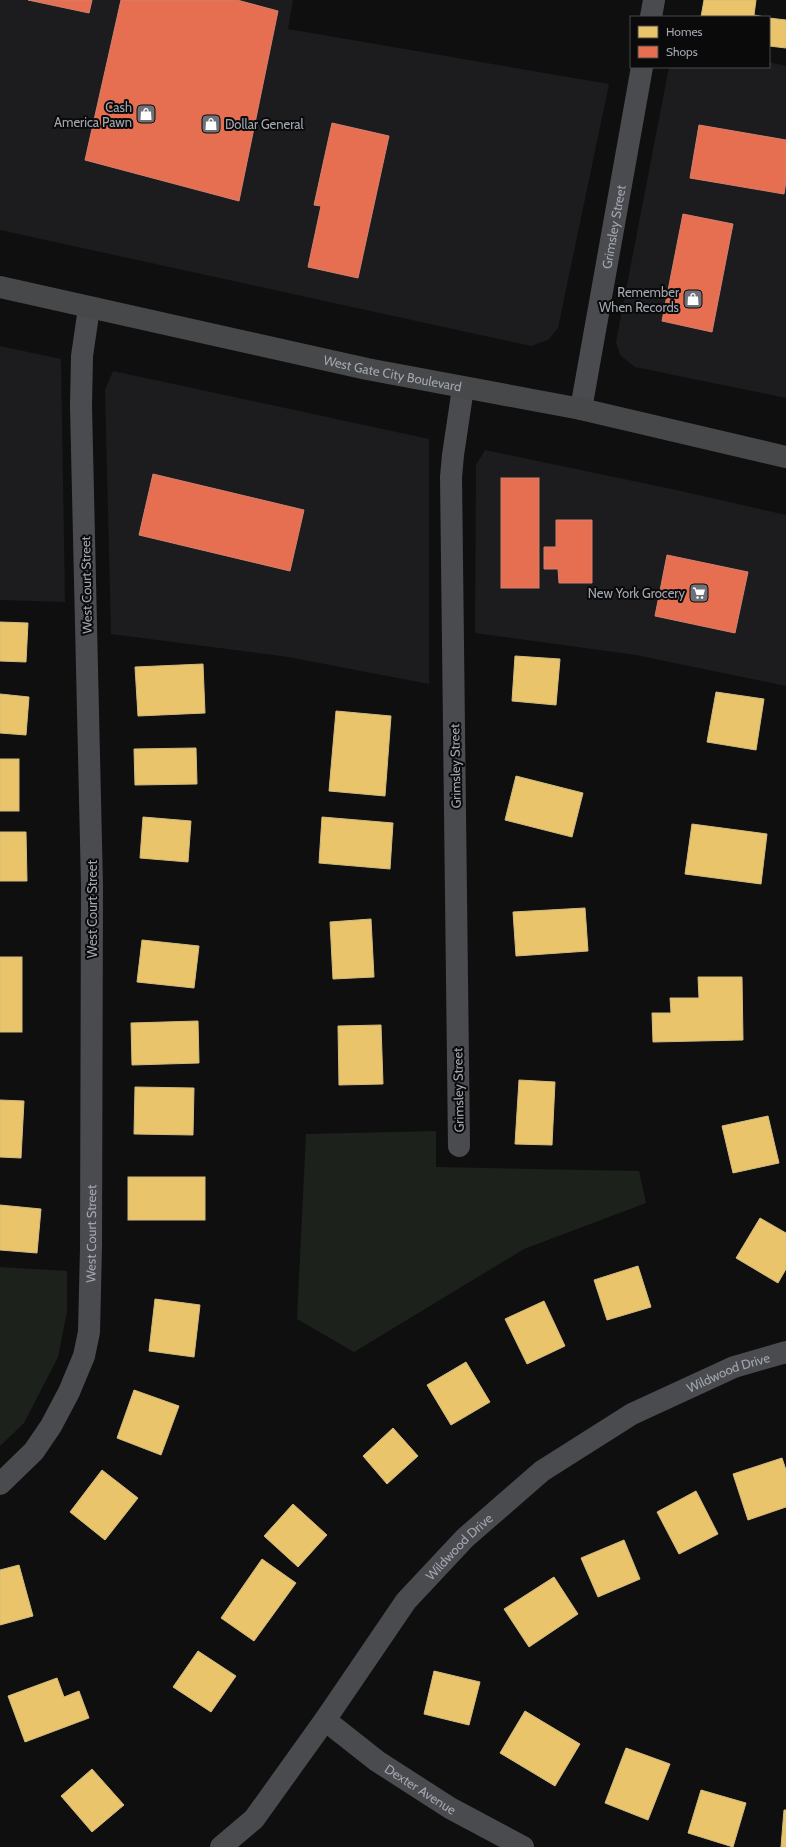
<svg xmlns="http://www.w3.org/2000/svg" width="786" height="1847" font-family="Cabin,sans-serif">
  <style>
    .built { fill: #1c1c1e }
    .green { fill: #1c211c }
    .homes { fill: #e9c46a; stroke: #d3bb7f }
    .shops { fill: #e76f51; stroke: #d2806e }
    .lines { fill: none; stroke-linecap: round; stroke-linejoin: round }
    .street { stroke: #4a4b4e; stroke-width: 22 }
    .primary { stroke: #46484a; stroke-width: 22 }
    .labels { text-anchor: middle; stroke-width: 4; stroke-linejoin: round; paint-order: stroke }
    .poi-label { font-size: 13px; fill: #a1a6b0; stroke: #0a0a0b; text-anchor: end }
    .street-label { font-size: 13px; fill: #a1a6b0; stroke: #0a0a0b }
  </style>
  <rect width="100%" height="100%" fill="#0f0f10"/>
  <g class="built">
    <path d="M 0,0 L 293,0 L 288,29 L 609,84 L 558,328 L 548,340 L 531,346 L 0,230 Z"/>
    <path d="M 769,62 L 786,66 L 786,398 L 635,367 L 620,355 L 616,342 L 669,67 L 769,67 Z"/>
    <path d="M 0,346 L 61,359 L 65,602 L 0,600 Z"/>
    <path d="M 113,371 L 429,439 L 429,684 L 288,657 L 111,634 L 105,390 Z"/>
    <path d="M 485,450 L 681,491 L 786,515 L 786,686 L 636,655 L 475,633 L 476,465 Z"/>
  </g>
  <g class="green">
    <path d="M 436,1131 L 436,1167 L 639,1171 L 646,1203 L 524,1249 L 354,1352 L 297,1319 L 306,1134 Z"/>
    <path d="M 0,1267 L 67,1271 L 67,1312 L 58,1357 L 24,1423 L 0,1446 Z"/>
  </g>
  <g class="homes">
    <path d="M 704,0 L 756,0 L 754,15 L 765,17 L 701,17 Z"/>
    <path d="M 769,18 L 786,20 L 786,48 L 769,46 Z"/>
    <path d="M 0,622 L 28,623 L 26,662 L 0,661 Z"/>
    <path d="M 515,656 L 560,659 L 556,705 L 512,701 Z"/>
    <path d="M 203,664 L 205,713 L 138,716 L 135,667 Z"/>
    <path d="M 716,692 L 764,699 L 756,750 L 707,742 Z"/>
    <path d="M 0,694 L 29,697 L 26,735 L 0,733 Z"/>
    <path d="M 336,711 L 391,716 L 385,796 L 329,791 Z"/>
    <path d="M 196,748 L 197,784 L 135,785 L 134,749 Z"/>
    <rect x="0" y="759" width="19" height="52"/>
    <path d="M 516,776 L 583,793 L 572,837 L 505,820 Z"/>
    <path d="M 143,817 L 191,821 L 188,862 L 140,858 Z"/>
    <path d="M 322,817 L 393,823 L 390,869 L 319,863 Z"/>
    <path d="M 692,824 L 767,834 L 761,884 L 685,874 Z"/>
    <path d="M 0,832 L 26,832 L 27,881 L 0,881 Z"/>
    <path d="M 585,908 L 588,951 L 516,956 L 513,912 Z"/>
    <path d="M 371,919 L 374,977 L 333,979 L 330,922 Z"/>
    <path d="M 142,940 L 199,946 L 194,988 L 137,982 Z"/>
    <rect x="0" y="957" width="22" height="75"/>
    <path d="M 698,977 L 742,977 L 743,1040 L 653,1042 L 652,1013 L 671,1013 L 670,998 L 699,998 Z"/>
    <path d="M 198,1021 L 199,1063 L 132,1065 L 131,1023 Z"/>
    <path d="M 381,1025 L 383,1084 L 339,1085 L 338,1026 Z"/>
    <path d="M 519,1080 L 555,1082 L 552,1145 L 515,1144 Z"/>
    <path d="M 135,1087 L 194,1088 L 193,1135 L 134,1134 Z"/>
    <path d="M 0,1100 L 24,1101 L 21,1158 L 0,1157 Z"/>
    <path d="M 768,1116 L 779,1163 L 733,1173 L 722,1126 Z"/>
    <rect x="128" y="1177" width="77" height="43"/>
    <path d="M 0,1205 L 41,1209 L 37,1253 L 0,1250 Z"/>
    <path d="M 760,1218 L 786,1233 L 786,1269 L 778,1283 L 736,1258 Z"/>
    <path d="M 638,1266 L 651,1307 L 607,1320 L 594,1280 Z"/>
    <path d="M 155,1299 L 200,1305 L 194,1357 L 149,1351 Z"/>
    <path d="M 544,1301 L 565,1346 L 527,1364 L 505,1319 Z"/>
    <path d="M 466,1362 L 490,1402 L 451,1425 L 427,1385 Z"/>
    <path d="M 134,1390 L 179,1406 L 161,1455 L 117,1438 Z"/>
    <path d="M 393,1428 L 418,1456 L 387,1484 L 363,1456 Z"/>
    <path d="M 782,1458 L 786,1470 L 786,1507 L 748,1520 L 733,1474 Z"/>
    <path d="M 102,1470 L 138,1498 L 105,1540 L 70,1512 Z"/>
    <path d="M 696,1491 L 718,1534 L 679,1554 L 657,1512 Z"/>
    <path d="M 293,1504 L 327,1535 L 298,1567 L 264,1536 Z"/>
    <path d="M 624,1540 L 640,1579 L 598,1597 L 581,1558 Z"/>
    <path d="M 262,1559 L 296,1583 L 254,1641 L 221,1618 Z"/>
    <path d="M 19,1565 L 33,1616 L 0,1625 L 0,1570 Z"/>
    <path d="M 554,1577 L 578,1614 L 529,1647 L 504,1609 Z"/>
    <path d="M 198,1651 L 236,1676 L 211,1712 L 173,1687 Z"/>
    <path d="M 434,1671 L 480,1682 L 469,1725 L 424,1714 Z"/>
    <path d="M 57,1678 L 64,1697 L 79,1691 L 89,1718 L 25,1742 L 8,1696 Z"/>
    <path d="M 525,1711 L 580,1744 L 555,1786 L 500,1753 Z"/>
    <path d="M 626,1748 L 670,1764 L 648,1820 L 605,1803 Z"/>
    <path d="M 92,1769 L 124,1805 L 92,1832 L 61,1796 Z"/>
    <path d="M 701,1790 L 746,1803 L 733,1847 L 688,1833 Z"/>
    <path d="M 784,1810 L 786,1810 L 786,1847 L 781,1847 Z"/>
  </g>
  <g class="shops">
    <path d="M 28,0 L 92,0 L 89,13 Z"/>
    <path d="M 121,0 L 237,0 L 278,11 L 239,201 L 85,160 Z"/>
    <path d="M 332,123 L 389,136 L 358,278 L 308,267 L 321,206 L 314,205 Z"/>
    <path d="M 699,125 L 786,140 L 786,181 L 784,194 L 690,178 Z"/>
    <path d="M 683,214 L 733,224 L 712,332 L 662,321 Z"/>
    <path d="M 153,474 L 304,510 L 290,571 L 139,535 Z"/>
    <rect x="501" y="478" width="38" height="110"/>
    <path d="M 556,520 L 592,520 L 592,583 L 559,583 L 558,569 L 544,569 L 544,547 L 556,547 Z"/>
    <path d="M 667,555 L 748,572 L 735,633 L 655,616 Z"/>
  </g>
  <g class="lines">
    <g class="street">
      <path d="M 651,17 L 654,0"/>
      <path id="s1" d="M 581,409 L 642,67"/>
      <path d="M 459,1146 L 451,477 L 453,455 L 463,388"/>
      <path id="s2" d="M 0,1484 L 34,1451 L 51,1426 L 69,1392 L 84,1356 L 89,1332 L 91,1248 L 92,886 L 81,406 L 82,356 L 89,308"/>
      <path id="s3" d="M 325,1720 L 377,1761 L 450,1808 L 523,1847"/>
      <path id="s4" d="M 221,1847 L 254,1819 L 325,1720 L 406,1601 L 465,1538 L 542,1471 L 632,1414 L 734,1367 L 786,1352"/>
    </g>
    <path class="primary" id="s5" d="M 0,287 L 367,369 L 581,409 L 786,457"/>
  </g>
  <defs>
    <g id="shop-square" transform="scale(1)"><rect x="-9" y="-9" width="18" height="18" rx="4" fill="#6e7178" stroke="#0a0a0b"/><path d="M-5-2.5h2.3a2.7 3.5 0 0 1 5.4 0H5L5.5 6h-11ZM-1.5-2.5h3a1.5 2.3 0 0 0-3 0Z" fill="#fff"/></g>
    <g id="supermarket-square" transform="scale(1)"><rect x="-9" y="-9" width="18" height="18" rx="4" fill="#6e7178" stroke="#0a0a0b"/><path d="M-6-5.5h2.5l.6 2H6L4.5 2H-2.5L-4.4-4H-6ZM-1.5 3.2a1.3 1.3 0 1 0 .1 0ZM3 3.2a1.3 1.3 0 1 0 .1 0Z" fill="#fff"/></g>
  </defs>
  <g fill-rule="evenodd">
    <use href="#shop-square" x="146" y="114"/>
    <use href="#shop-square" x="211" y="124"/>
    <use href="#shop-square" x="693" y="299"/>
    <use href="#supermarket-square" x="699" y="593"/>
  </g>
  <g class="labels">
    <g class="poi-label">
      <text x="132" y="112">Cash<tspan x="132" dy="15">America Pawn</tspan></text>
      <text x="225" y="129" text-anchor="start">Dollar General</text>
      <text x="679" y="297">Remember<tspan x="679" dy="15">When Records</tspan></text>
      <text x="685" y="598">New York Grocery</text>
    </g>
    <g class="street-label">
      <text dy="5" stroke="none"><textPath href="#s1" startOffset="185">Grimsley Street</textPath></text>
      <text dy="5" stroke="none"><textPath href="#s5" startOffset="402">West Gate City Boulevard</textPath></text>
      <text transform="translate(86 585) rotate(-91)" y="5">West Court Street</text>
      <text transform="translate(455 766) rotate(-91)" y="5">Grimsley Street</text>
      <text transform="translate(92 909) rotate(-90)" y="5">West Court Street</text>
      <text transform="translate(458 1090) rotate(-91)" y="5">Grimsley Street</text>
      <text dy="5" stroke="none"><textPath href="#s2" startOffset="278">West Court Street</textPath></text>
      <text dy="5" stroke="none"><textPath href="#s4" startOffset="709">Wildwood Drive</textPath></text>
      <text dy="5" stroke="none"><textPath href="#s4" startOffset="385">Wildwood Drive</textPath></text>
      <text dy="5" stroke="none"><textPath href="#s3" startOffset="118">Dexter Avenue</textPath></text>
    </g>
  </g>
  <rect x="630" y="16" width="140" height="52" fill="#0a0a0b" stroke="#46484d"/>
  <rect x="638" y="26" width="20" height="12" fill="#e9c46a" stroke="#46484d"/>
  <text x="666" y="36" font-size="12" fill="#a1a6b0">Homes</text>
  <rect x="638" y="46" width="20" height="12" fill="#e76f51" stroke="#46484d"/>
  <text x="666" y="56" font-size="12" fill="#a1a6b0">Shops</text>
</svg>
